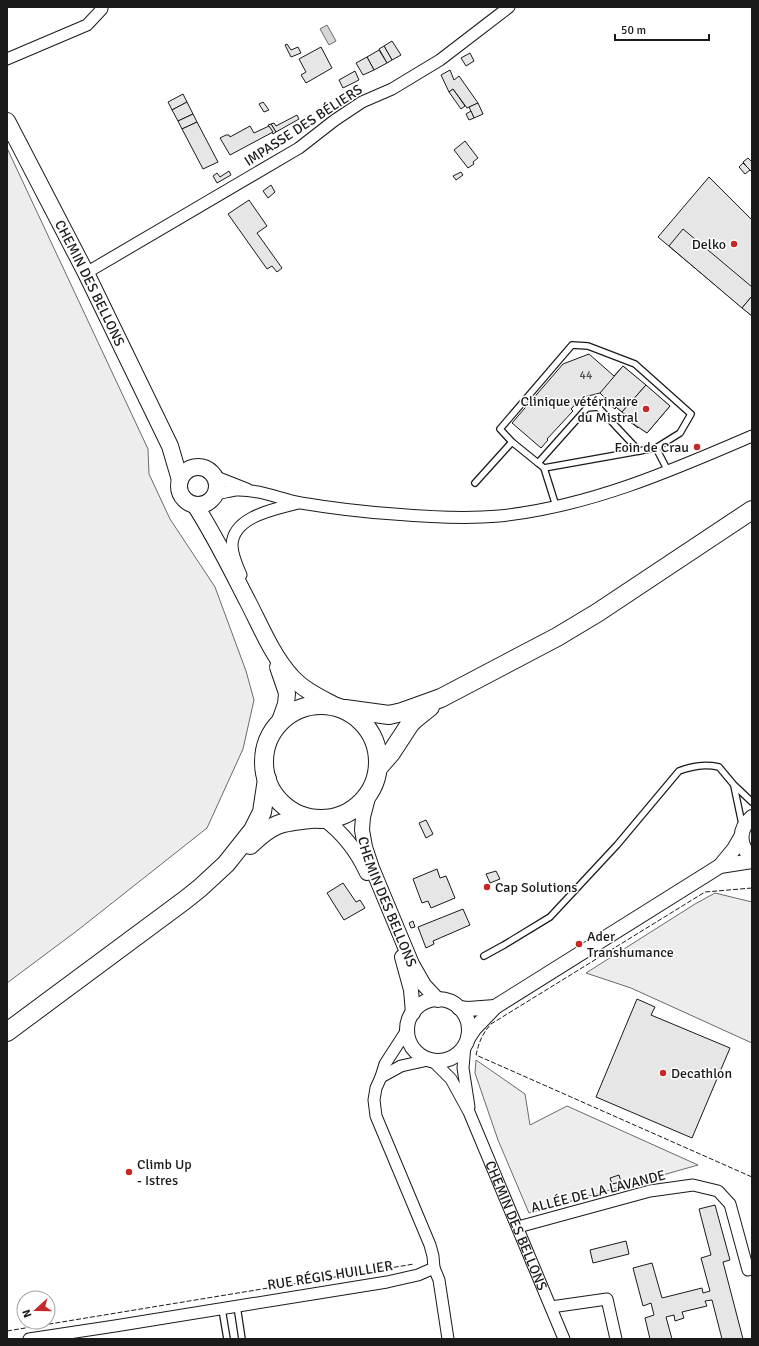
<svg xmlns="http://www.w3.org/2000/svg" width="759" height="1346" font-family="Signika,sans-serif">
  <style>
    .built { fill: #ededed; stroke: #6a6a6a }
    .water { fill: #d7d7d7; stroke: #6a6a6a }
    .building { fill: #e6e6e6; stroke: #1a1a1a }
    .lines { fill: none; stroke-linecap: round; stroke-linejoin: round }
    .service-casing { stroke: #1a1a1a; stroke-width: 8 }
    .minor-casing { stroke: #1a1a1a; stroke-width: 13 }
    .tertiary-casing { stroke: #1a1a1a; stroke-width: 16 }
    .secondary-casing { stroke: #1a1a1a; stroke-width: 18 }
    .primary-casing { stroke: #1a1a1a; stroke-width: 20 }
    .service { stroke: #fff; stroke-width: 5.5 }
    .minor { stroke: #fff; stroke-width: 11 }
    .tertiary { stroke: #fff; stroke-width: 14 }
    .secondary { stroke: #fff; stroke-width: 16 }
    .primary { stroke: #fff; stroke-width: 18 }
    .fence { stroke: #1a1a1a; stroke-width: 1; stroke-dasharray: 5 2; stroke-linecap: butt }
    .poi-dot { fill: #c62828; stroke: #fff; stroke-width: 1.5 }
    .labels { text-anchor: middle; stroke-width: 3; stroke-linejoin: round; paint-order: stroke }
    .number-label { font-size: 12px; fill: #4d4d4d }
    .street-label { font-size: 14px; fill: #1a1a1a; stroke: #fff }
    .poi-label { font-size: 14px; fill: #1a1a1a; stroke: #fff; text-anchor: start }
  </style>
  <rect width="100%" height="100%" fill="#fff"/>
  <g class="built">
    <path d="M 7,148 L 148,449 L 149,474 L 170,519 L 215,587 L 246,671 L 254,700 L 243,749 L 207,828 L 78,930 L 7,983 Z"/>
    <path d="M 715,893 L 752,902 L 752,1043 L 631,988 L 586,973 L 695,904 Z"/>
    <path d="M 476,1060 L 525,1094 L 530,1125 L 567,1106 L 698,1165 L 529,1213 L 498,1140 L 475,1073 Z"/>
  </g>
  <path class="water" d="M 327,25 L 336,41 L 329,45 L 320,29 Z"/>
  <g class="building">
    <path d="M 392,41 L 401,55 L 392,60 L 384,46 Z"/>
    <path d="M 287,44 L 291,50 L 298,47 L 301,53 L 291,57 L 285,45 Z"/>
    <path d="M 384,46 L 392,60 L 387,63 L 379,49 Z"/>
    <path d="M 321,47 L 332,68 L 306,83 L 301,75 L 306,72 L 299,59 Z"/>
    <path d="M 379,50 L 387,63 L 374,70 L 367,57 Z"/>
    <path d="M 470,53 L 474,61 L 466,66 L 461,58 Z"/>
    <path d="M 367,57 L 374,70 L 363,75 L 356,63 Z"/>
    <path d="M 450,70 L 454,80 L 459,76 L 478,103 L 467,108 L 453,89 L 449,92 L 441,75 Z"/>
    <path d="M 355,71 L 359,80 L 343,88 L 339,80 Z"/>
    <path d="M 453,89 L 465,106 L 461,109 L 449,92 Z"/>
    <path d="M 183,94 L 187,102 L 172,110 L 168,102 Z"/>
    <path d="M 187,102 L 193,114 L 178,121 L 172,110 Z"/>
    <path d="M 263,102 L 269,110 L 264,112 L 259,104 Z"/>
    <path d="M 478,103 L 483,114 L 474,118 L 469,107 Z"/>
    <path d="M 471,111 L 474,118 L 469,120 L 466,114 Z"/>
    <path d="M 193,114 L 197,122 L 182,129 L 178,121 Z"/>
    <path d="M 297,115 L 299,119 L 276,132 L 271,124 L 274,123 L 276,126 Z"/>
    <path d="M 197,122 L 218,162 L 203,169 L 182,129 Z"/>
    <path d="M 271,124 L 276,132 L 273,134 L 268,125 Z"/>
    <path d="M 250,126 L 254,133 L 269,126 L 273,132 L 230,155 L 220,138 L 226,135 L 229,135 L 230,137 Z"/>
    <path d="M 465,141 L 478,158 L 473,162 L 474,164 L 468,168 L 454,150 Z"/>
    <path d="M 748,158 L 752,162 L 752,169 L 750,171 L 743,162 Z"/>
    <path d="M 743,163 L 750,170 L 745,174 L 739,167 Z"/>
    <path d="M 229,171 L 231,175 L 217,183 L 213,176 L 217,173 L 220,177 Z"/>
    <path d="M 461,172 L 463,175 L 456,180 L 453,176 Z"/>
    <path d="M 709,177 L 752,220 L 752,316 L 658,237 Z"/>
    <path d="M 271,185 L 275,192 L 268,198 L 263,191 Z"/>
    <path d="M 249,200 L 267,226 L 257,233 L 282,268 L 277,272 L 272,266 L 267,269 L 228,214 Z"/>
    <path d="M 683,229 L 752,287 L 752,296 L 742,308 L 669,246 Z"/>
    <path d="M 752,296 L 752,316 L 742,308 Z"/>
    <path d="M 589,354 L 614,376 L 623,366 L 670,406 L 647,433 L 639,427 L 638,428 L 629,421 L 631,420 L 622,412 L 616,407 L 615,409 L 606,401 L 607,400 L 600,393 L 584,397 L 583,396 L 571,409 L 573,411 L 547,439 L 548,440 L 541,448 L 512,423 L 563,364 Z"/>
    <path d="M 623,366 L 646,385 L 622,412 L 616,407 L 615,409 L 606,401 L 607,400 L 600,393 Z"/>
    <path d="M 646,385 L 670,406 L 647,433 L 629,421 L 631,420 L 622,412 Z"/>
    <path d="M 426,820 L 433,834 L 426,838 L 419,823 Z"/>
    <path d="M 437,869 L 440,878 L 446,876 L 455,898 L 431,908 L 428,901 L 422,903 L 413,879 Z"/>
    <path d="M 496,871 L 500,879 L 490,883 L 486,874 Z"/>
    <path d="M 343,883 L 356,902 L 360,900 L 365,908 L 344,920 L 327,893 Z"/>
    <path d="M 463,909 L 470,925 L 433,941 L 434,944 L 426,948 L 418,927 Z"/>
    <path d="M 413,921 L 415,927 L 411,928 L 409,923 Z"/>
    <path d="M 637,999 L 655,1007 L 651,1015 L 730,1048 L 692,1138 L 596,1097 Z"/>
    <path d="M 619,1175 L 621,1182 L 612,1184 L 610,1178 Z"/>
    <path d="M 715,1205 L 730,1260 L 723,1262 L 743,1339 L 722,1339 L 712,1300 L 705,1301 L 707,1306 L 682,1312 L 684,1318 L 675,1321 L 674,1315 L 666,1317 L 672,1339 L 650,1339 L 645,1318 L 654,1315 L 651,1303 L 643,1306 L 633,1268 L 652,1263 L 662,1298 L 702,1288 L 703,1293 L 710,1291 L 701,1258 L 711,1255 L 699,1209 Z"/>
    <path d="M 626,1241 L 629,1254 L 593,1263 L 590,1250 Z"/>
  </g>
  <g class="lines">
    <g class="service-casing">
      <g id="service">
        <path d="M 512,442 L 500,429 L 572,345 L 588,346 L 635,364 L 691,414 L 680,433 L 656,448"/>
        <path d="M 544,468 L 538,463 L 587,408 L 598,407 L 639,451"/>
        <path d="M 475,483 L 512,442 L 538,463"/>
        <path d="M 556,506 L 544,468 L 656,448 L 668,471"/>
        <path d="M 734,786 L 742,824"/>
        <path d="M 484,956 L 504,945 L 550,917 L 617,845 L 679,771 C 693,766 704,764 719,767 L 734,785 L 752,802"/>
        <path d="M 237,1306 L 242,1339"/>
        <path d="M 222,1309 L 227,1339"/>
      </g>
    </g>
    <g class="minor-casing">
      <g id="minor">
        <path d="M 7,59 L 87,25 L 102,9 L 102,7"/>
        <path d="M 86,273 L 299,148 L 335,120 L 362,102 L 392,89 L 440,60 L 509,7"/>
        <path d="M 214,476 L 247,489"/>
        <path d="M 215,494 C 222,493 229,491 236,490 C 258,489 280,499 301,503 C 331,508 363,512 394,514 C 429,517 465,519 499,516 C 588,507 671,471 752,436"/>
        <path d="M 241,575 C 237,566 232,555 232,545 C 233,516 276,509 298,503"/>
        <path d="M 465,1045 L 463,1068 L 469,1107"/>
        <path id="s1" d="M 433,1061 L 451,1079 L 469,1112 L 564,1339"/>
        <path d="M 381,1077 L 401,1066 L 428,1060"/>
        <path d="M 518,1227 L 650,1191 L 693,1185 L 718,1191 L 730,1204 L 748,1270"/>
        <path d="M 434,1268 L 439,1280 L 448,1339"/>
        <path d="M 551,1307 L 607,1299 L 616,1339"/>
        <path d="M 29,1339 L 115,1326 L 387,1282 L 418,1275 L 434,1268 L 433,1256 L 430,1245 L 376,1116 L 374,1100 L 376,1088 L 381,1077 L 385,1064 L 407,1030"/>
      </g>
    </g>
    <g class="tertiary-casing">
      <g id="tertiary">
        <path id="s2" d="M 369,794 L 363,817 L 362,830 L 365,847 L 372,868 L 412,964 L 424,985 L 438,1000"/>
        <path d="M 752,817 C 738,829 738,846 752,857"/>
        <path d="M 324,819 C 343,833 357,851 367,873"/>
        <path d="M 720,866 L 752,861"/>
        <path d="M 402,957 L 411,990 L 413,1013"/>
        <circle cx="438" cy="1030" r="31"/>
        <path d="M 459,1008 L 468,1009 L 495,1007"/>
        <path d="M 468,1038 L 474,1029 L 495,1007 L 720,866 L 734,849 L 741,837"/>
      </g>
    </g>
    <g class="secondary-casing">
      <g id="secondary">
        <path id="s3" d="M 7,121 L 86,273 L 170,446 L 180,480"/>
        <circle cx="198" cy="486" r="19"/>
        <path d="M 195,505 C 215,536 231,569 248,602 C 261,627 272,655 291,676 C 302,689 319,697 334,705"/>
        <path d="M 278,667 L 287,693 L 286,704 L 280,721"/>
      </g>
    </g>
    <g class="primary-casing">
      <g id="primary">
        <circle cx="321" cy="762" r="57"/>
        <path d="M 345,709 L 389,715 L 402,712 L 441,698 L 557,637 L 597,613 L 752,510"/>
        <path d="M 378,768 L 391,753 L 410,724 L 415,719 L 430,707"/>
        <path d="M 250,845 C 273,823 280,822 311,819"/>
        <path d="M 7,1032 L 185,900 L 200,888 L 226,864 L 253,830 L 262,812 L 267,779"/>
      </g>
    </g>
    <use href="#service" class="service"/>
    <use href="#minor" class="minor"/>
    <use href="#tertiary" class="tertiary"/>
    <use href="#secondary" class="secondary"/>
    <use href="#primary" class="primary"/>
    <g class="fence">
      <path d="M 752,888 L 705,892 L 491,1024 C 482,1034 479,1042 476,1055 L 752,1177"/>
      <path d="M 7,1331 L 414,1264"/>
    </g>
  </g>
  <g class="poi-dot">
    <circle cx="734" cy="244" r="4"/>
    <circle cx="646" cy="409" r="4"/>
    <circle cx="697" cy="447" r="4"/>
    <circle cx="487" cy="887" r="4"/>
    <circle cx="579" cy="944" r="4"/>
    <circle cx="663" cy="1073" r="4"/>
    <circle cx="129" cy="1172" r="4"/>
  </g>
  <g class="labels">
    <g class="number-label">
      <text x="586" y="379">44</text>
    </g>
    <g class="street-label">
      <text transform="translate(303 125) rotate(-33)" y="5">IMPASSE DES BÉLIERS</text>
      <text dy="5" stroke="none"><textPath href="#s3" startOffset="182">CHEMIN DES BELLONS</textPath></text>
      <text dy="5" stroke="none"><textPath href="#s2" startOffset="113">CHEMIN DES BELLONS</textPath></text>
      <text transform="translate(598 1191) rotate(-14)" y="5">ALLÉE DE LA LAVANDE</text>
      <text dy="5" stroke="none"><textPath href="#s1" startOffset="186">CHEMIN DES BELLONS</textPath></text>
      <text transform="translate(330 1275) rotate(-9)" y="5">RUE RÉGIS HUILLIER</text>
    </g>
    <g class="poi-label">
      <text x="726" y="249" text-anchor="end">Delko</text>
      <text x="638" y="406" text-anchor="end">Clinique vétérinaire<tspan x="638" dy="16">du Mistral</tspan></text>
      <text x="689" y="452" text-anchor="end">Foin de Crau</text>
      <text x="495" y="892">Cap Solutions</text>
      <text x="587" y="941">Ader<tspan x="587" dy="16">Transhumance</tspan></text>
      <text x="671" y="1078">Decathlon</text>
      <text x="137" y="1169">Climb Up<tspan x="137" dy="16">- Istres</tspan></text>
    </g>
  </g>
  <rect width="759" height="1346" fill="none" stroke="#1a1a1a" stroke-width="16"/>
  <g transform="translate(36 1310) rotate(249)"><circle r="19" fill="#ffffff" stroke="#a3a3a3"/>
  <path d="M0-3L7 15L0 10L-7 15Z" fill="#c62828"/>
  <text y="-6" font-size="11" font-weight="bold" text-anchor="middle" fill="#1a1a1a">N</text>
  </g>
  <path d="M615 34v6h94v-6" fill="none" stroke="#1a1a1a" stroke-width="2"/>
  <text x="621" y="34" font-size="12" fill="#1a1a1a" stroke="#ffffff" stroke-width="3" paint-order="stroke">50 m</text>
</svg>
